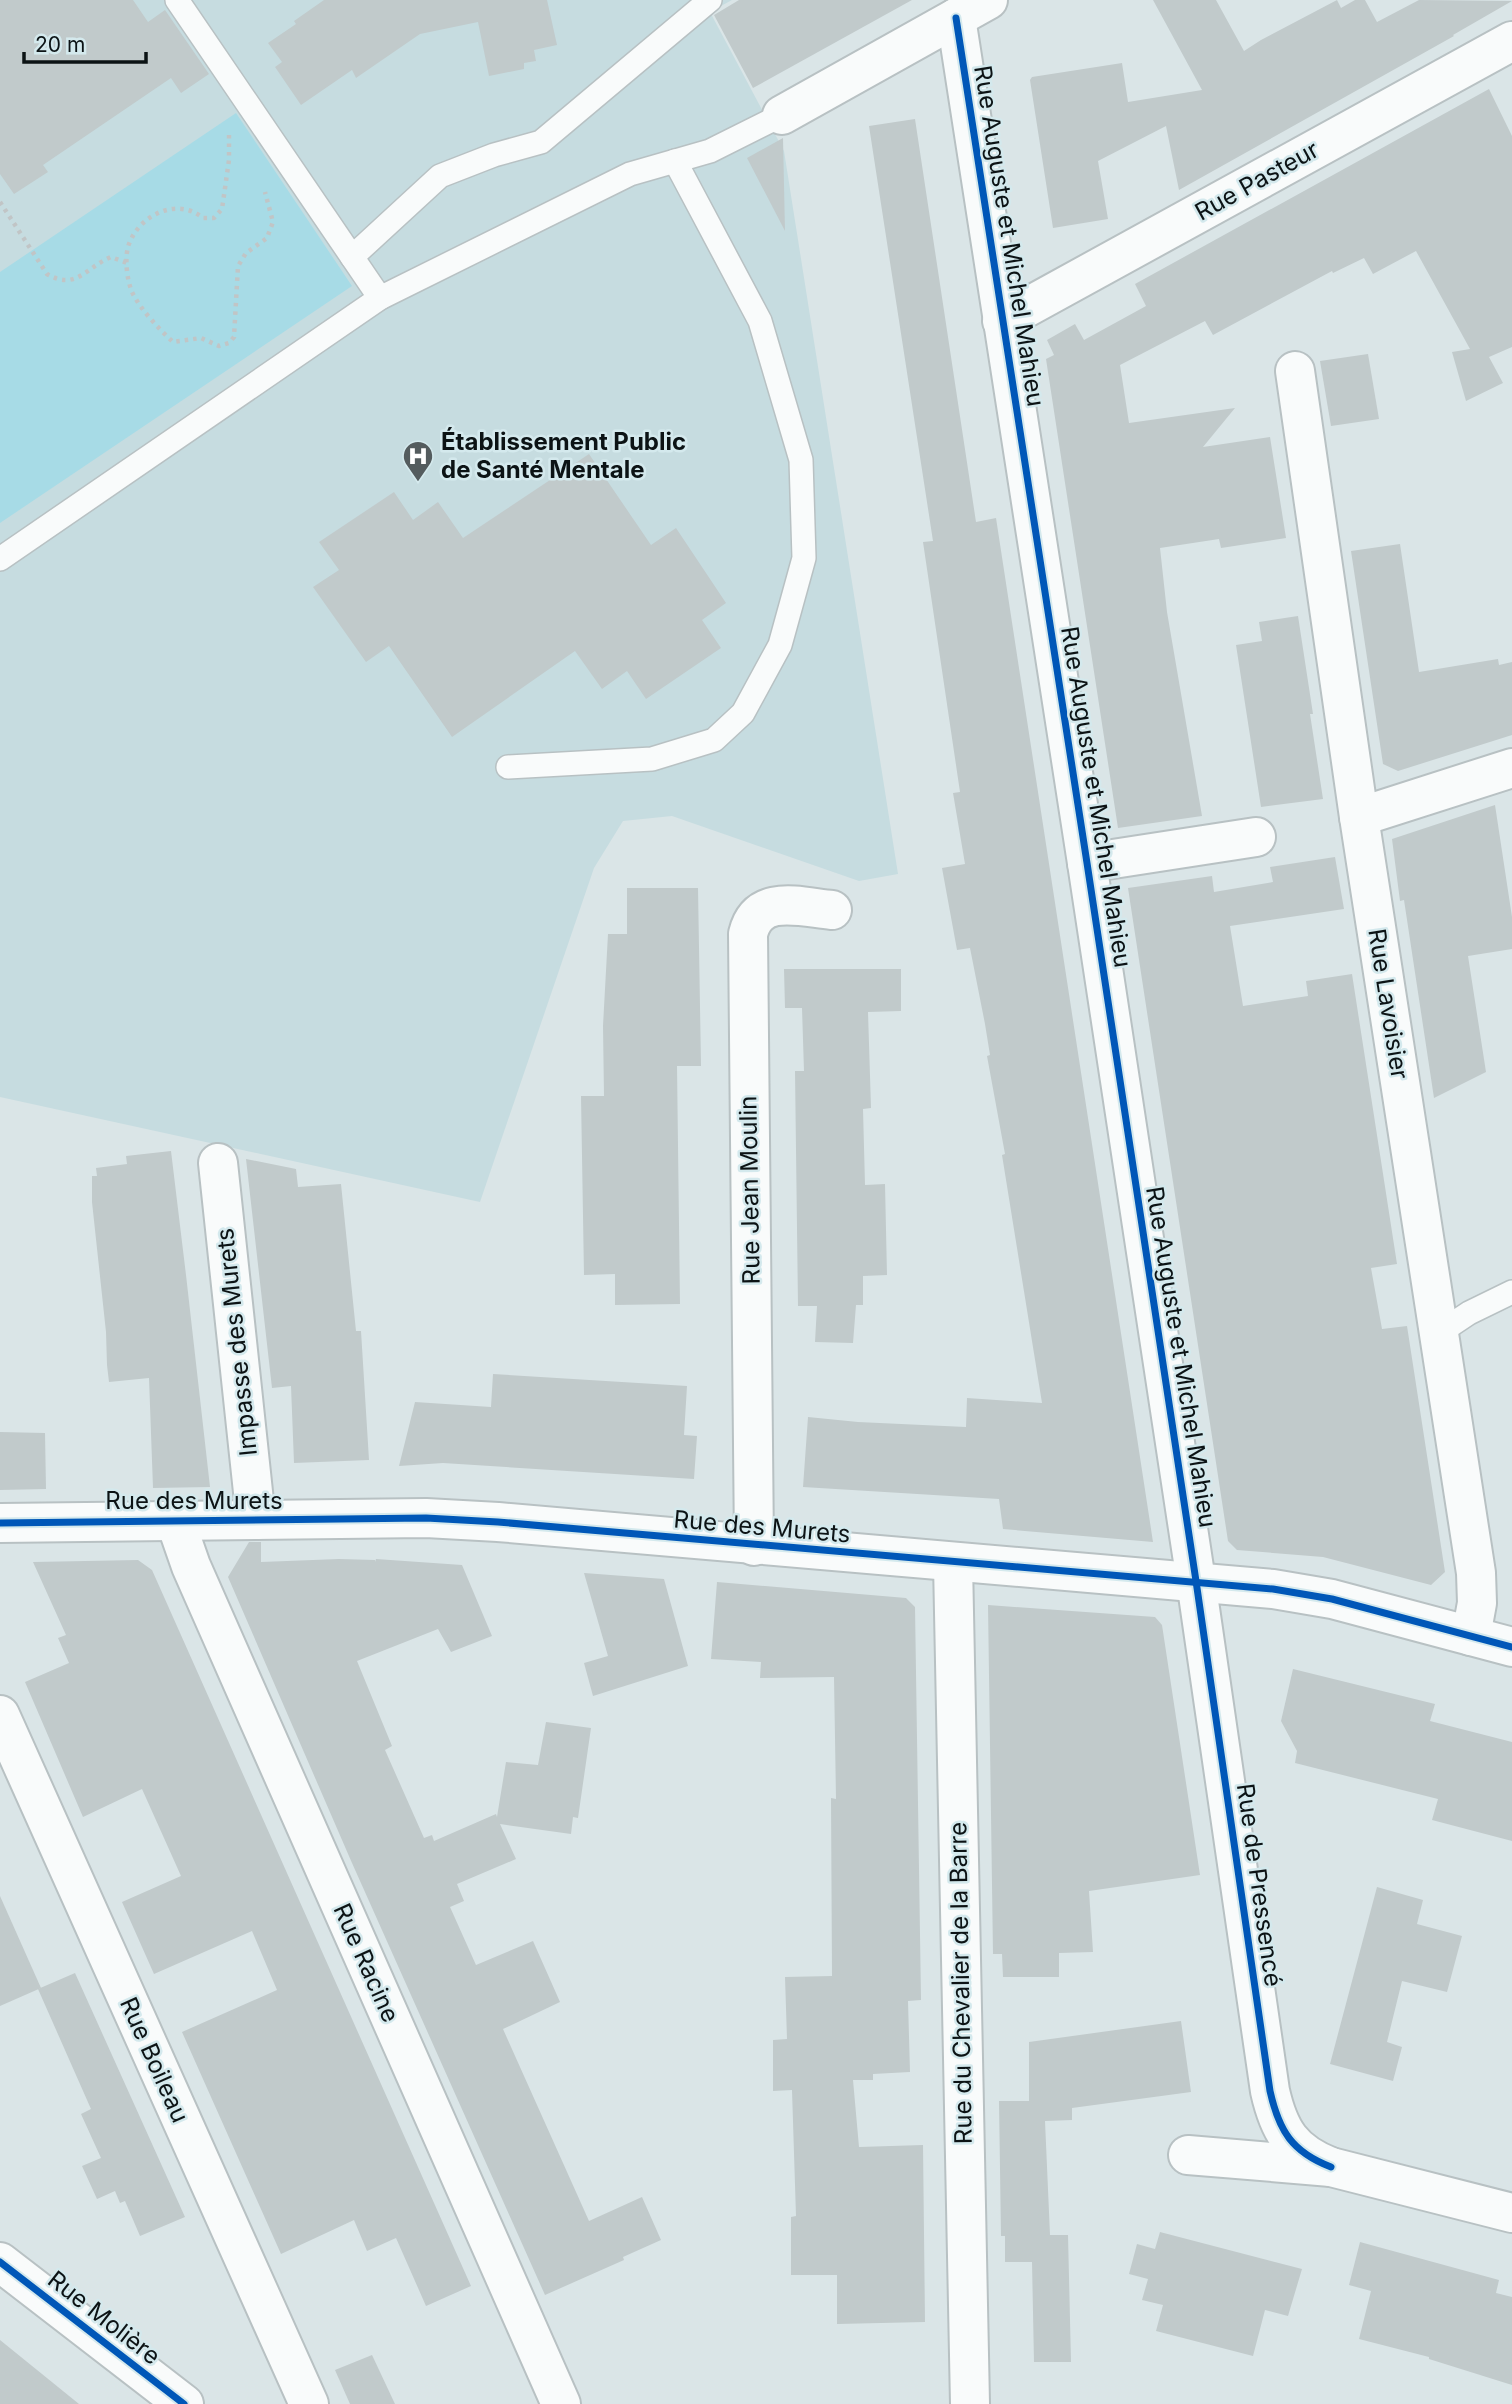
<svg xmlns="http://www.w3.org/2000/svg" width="1512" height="2404" font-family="Inter,sans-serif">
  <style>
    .built { fill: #c6dce0 }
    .green { fill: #a7dbe6 }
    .building { fill: #c1cacb }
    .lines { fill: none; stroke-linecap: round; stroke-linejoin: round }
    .service-casing { stroke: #b8c1c3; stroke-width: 26 }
    .minor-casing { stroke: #b8c1c3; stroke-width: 42 }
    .path { stroke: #c1c5c6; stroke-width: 4.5; stroke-dasharray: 3.5 5; stroke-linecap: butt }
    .service { stroke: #f9fbfb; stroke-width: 23 }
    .minor { stroke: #f9fbfb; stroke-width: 38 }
    .cycleway-casing { stroke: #d4e9ed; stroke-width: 11 }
    .cycleway { stroke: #0057b8; stroke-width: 7 }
    .labels { text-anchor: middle; stroke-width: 5; stroke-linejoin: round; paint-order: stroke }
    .street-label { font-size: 24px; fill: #0c1315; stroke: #d4e9ed }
    .poi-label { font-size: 24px; font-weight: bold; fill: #0c1315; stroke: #d4e9ed; text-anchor: start }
  </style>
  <rect width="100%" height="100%" fill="#dae5e7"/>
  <path class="built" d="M 0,0 L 732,0 L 710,12 L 784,151 L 898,874 L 859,881 L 672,816 L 623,821 L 594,868 L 480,1202 L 0,1097 Z"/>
  <path class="green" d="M 236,113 L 352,286 L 0,523 L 0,272 Z"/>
  <g class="building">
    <path d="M 0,0 L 133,0 L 148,22 L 165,10 L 209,74 L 181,93 L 171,78 L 43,165 L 48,172 L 14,194 L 0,174 Z"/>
    <path d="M 324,0 L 547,0 L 557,45 L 534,50 L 536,61 L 524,63 L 524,69 L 489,76 L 478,22 L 420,34 L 356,78 L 352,70 L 301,105 L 275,67 L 282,62 L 268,43 L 296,24 L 294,21 Z"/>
    <path d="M 739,0 L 912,0 L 753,88 L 714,15 Z"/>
    <path d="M 1153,0 L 1216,0 L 1244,51 L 1261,40 L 1337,0 L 1341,8 L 1355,0 L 1365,0 L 1377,22 L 1419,0 L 1512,1 L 1453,35 L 1454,36 L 1179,190 L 1166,126 L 1098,161 L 1108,219 L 1053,228 L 1030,80 L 1032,77 L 1122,63 L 1128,102 L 1202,90 Z"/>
    <path d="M 1489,89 L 1512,136 L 1512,347 L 1489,357 L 1503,383 L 1466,401 L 1452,352 L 1470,349 L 1416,251 L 1373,274 L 1364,258 L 1333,273 L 1332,271 L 1213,335 L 1205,321 L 1120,365 L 1129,423 L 1235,408 L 1203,447 L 1270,437 L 1286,538 L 1221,548 L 1219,539 L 1160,548 L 1167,612 L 1202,816 L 1118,828 L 1046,359 L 1054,355 L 1047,340 L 1075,324 L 1084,340 L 1146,306 L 1135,284 Z"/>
    <path d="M 915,119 L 976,522 L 996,518 L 1153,1542 L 1003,1529 L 999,1499 L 803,1487 L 808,1417 L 858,1422 L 966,1427 L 967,1398 L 1042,1403 L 1002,1155 L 1005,1154 L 987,1056 L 990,1055 L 985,1024 L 970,948 L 957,950 L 942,868 L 965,864 L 953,793 L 960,792 L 923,542 L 933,541 L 869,126 Z"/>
    <path d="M 783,138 L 785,231 L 747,158 Z"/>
    <path d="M 1368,354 L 1379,419 L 1331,426 L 1320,361 Z"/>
    <path d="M 589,454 L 651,545 L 676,528 L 726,603 L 702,620 L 721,648 L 646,699 L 627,671 L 602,689 L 575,651 L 452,737 L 389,646 L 366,662 L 313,587 L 339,570 L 319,542 L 394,492 L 413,520 L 438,502 L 463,538 Z"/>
    <path d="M 1400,544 L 1419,672 L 1498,659 L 1499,665 L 1512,662 L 1512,735 L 1398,771 L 1383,764 L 1351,551 Z"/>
    <path d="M 1298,616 L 1313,714 L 1310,714 L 1323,799 L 1261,807 L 1236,645 L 1262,641 L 1259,622 Z"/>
    <path d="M 1495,805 L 1512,917 L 1512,949 L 1468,956 L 1486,1072 L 1434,1098 L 1404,900 L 1400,901 L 1392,839 Z"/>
    <path d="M 1335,857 L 1344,909 L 1230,926 L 1243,1006 L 1308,996 L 1306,981 L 1352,974 L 1397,1264 L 1371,1268 L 1382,1329 L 1407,1326 L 1445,1572 L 1431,1585 L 1323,1557 L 1237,1550 L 1228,1541 L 1128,888 L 1212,876 L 1214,892 L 1273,882 L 1270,867 Z"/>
    <path d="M 627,888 L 698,888 L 701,1066 L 677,1066 L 680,1304 L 615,1305 L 615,1274 L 584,1275 L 581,1096 L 604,1096 L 603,1026 L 608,934 L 627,934 Z"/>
    <path d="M 784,969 L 901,969 L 901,1011 L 868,1012 L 871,1108 L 863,1109 L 865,1185 L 885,1184 L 887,1275 L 863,1276 L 863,1305 L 856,1305 L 853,1343 L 815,1342 L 817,1306 L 798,1306 L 795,1071 L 804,1071 L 802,1008 L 785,1008 Z"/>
    <path d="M 171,1151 L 186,1275 L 210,1487 L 153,1488 L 149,1378 L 109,1382 L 107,1365 L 106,1332 L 92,1202 L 92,1176 L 97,1176 L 96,1168 L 127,1164 L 126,1156 Z"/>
    <path d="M 246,1159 L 296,1169 L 298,1187 L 341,1184 L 356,1331 L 361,1331 L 369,1460 L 294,1463 L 291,1386 L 272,1388 Z"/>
    <path d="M 493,1374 L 687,1386 L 684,1435 L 697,1436 L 694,1479 L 443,1463 L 399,1466 L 415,1402 L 491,1407 Z"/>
    <path d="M 0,1432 L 45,1433 L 46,1489 L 0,1490 Z"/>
    <path d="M 249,1542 L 261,1542 L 261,1562 L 339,1559 L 375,1560 L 375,1562 L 376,1559 L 462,1565 L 492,1636 L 451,1652 L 438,1629 L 357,1661 L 392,1746 L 385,1750 L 424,1838 L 432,1835 L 434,1841 L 496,1814 L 497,1817 L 506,1762 L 538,1765 L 546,1722 L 591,1728 L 578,1818 L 573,1817 L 571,1834 L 500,1824 L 516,1859 L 457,1884 L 464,1901 L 450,1907 L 476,1965 L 533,1941 L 560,2002 L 503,2029 L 589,2221 L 642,2197 L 661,2240 L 623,2257 L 624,2260 L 545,2295 L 352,1863 L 228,1577 Z"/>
    <path d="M 138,1560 L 152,1570 L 471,2286 L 426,2306 L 396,2238 L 367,2251 L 354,2220 L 281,2254 L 182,2032 L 277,1990 L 252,1931 L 154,1974 L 122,1902 L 181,1876 L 142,1789 L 83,1817 L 25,1682 L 69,1663 L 58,1638 L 66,1635 L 33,1562 Z"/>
    <path d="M 584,1573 L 664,1579 L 688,1666 L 593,1696 L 584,1663 L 608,1656 Z"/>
    <path d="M 717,1582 L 906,1598 L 915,1607 L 921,2000 L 908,2001 L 910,2072 L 873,2074 L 873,2080 L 853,2080 L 859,2147 L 923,2145 L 925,2322 L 837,2324 L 837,2275 L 791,2275 L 791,2217 L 796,2216 L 792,2090 L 773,2091 L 773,2040 L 787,2039 L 785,1977 L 832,1976 L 831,1798 L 836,1799 L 834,1677 L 760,1678 L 761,1662 L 711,1659 Z"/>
    <path d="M 988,1605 L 1155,1617 L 1162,1625 L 1200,1875 L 1089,1891 L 1093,1952 L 1059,1953 L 1059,1977 L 1003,1977 L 1002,1954 L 993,1954 Z"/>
    <path d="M 1293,1669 L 1435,1704 L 1430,1721 L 1512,1742 L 1512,1841 L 1432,1820 L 1438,1799 L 1295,1763 L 1297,1751 L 1281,1721 Z"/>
    <path d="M 1377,1887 L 1423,1900 L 1417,1924 L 1462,1936 L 1447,1992 L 1402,1981 L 1387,2042 L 1402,2047 L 1393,2081 L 1330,2064 Z"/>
    <path d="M 0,1896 L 41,1988 L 0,2006 Z"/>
    <path d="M 75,1973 L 185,2217 L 140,2236 L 125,2201 L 120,2203 L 115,2191 L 97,2199 L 82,2166 L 101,2158 L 81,2114 L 91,2109 L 38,1989 Z"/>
    <path d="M 1181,2021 L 1191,2092 L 1072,2108 L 1072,2120 L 1045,2121 L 1050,2235 L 1068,2235 L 1071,2362 L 1034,2362 L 1032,2262 L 1005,2262 L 1005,2236 L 1001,2236 L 999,2101 L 1029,2101 L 1029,2042 Z"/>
    <path d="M 1160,2232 L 1302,2269 L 1288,2316 L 1265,2310 L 1253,2356 L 1156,2331 L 1163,2305 L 1142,2300 L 1148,2279 L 1129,2274 L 1137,2244 L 1155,2249 Z"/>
    <path d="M 1360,2242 L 1499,2280 L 1496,2293 L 1512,2297 L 1512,2385 L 1429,2359 L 1429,2357 L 1359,2339 L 1371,2291 L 1349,2285 Z"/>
    <path d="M 0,2340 L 79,2404 L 0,2404 Z"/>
    <path d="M 372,2355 L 395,2404 L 350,2404 L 335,2370 Z"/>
  </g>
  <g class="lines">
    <g class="service-casing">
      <g id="service">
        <path d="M 177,0 L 380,298"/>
        <path d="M 352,257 L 440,176 L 494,155 L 541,142 L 710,0"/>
        <path d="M 0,559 L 380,298 L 630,174 L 710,151 L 782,115"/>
        <path d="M 508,767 L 652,759 L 714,740 L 743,713 L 780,645 L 804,558 L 801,460 L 760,321 L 675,161"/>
        <path d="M 1439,1333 L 1469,1313 L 1512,1292"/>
      </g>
    </g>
    <g class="minor-casing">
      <g id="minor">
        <path d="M 956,18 L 1087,863 L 1196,1581 L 1270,2091 C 1279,2131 1292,2152 1331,2167"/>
        <path d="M 782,115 L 988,0"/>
        <path d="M 1002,321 L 1512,41"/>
        <path d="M 1295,371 L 1359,817 L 1476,1573 L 1477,1603 L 1471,1636"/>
        <path d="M 1359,817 L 1512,768"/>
        <path d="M 1087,863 L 1256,837"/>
        <path d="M 218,1163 L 256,1520"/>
        <path d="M 175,1520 L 191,1566 L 561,2404"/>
        <path d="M 0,1523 L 426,1518 L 498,1522 L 1273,1589 L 1332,1599 L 1512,1647"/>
        <path d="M 754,1546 L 748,934 C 758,893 800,907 832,910"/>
        <path d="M 953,1563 L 970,2404"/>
        <path d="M 0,1715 L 309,2404"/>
        <path d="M 1188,2155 L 1331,2167 L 1512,2213"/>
        <path d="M 0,2262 L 184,2404"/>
      </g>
    </g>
    <g class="path">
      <path d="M 229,135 L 229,160 L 222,209 L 214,218 L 203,218 C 178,197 140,214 129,244 C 124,257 127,280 132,292 C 140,309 159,329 173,342 L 201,338 L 219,346 L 229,343 L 234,337 L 238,266 L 246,253 L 267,238 L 273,222 L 265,192"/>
      <path d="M 0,202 L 47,274 C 76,291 85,268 111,257 L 127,263"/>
    </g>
    <use href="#service" class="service"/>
    <use href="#minor" class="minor"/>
    <g class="cycleway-casing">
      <g id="cycleway">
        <path d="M 956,18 L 1087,863 L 1196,1581 L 1270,2091 C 1279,2131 1292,2152 1331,2167"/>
        <path d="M 0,1523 L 426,1518 L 498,1522 L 1273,1589 L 1332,1599 L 1512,1647"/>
        <path d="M 0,2262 L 184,2404"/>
      </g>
    </g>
    <use href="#cycleway" class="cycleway"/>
  </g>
  <defs>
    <g id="hospital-pin" transform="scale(1.575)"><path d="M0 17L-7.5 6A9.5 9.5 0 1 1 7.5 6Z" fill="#545c5e" stroke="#d4e9ed"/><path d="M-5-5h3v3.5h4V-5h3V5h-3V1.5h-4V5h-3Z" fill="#fff"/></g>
  </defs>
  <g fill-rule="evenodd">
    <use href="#hospital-pin" x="418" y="456"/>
  </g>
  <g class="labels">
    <g class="street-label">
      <text transform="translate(1257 181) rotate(-29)" y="8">Rue Pasteur</text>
      <text transform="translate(1009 236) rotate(81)" y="8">Rue Auguste et Michel Mahieu</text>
      <text transform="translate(1096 797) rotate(81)" y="8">Rue Auguste et Michel Mahieu</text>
      <text transform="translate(1388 1004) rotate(81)" y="8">Rue Lavoisier</text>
      <text transform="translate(750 1190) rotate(-91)" y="8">Rue Jean Moulin</text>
      <text transform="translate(237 1342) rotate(-96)" y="8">Impasse des Murets</text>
      <text transform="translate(1181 1357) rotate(81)" y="8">Rue Auguste et Michel Mahieu</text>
      <text x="194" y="1509">Rue des Murets</text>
      <text transform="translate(762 1527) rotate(5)" y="8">Rue des Murets</text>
      <text transform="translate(1259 1885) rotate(82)" y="8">Rue de Pressencé</text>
      <text transform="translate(366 1963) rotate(66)" y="8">Rue Racine</text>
      <text transform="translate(961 1983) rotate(-91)" y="8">Rue du Chevalier de la Barre</text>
      <text transform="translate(154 2060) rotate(66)" y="8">Rue Boileau</text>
      <text transform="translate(104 2318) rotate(38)" y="8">Rue Molière</text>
    </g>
    <g class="poi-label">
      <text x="441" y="450">Établissement Public<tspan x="441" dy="28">de Santé Mentale</tspan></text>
    </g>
  </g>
  <path d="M24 52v10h122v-10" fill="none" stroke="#0c1315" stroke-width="3.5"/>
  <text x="35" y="52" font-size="21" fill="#0c1315" stroke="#d4e9ed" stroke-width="5" paint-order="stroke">20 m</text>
</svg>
